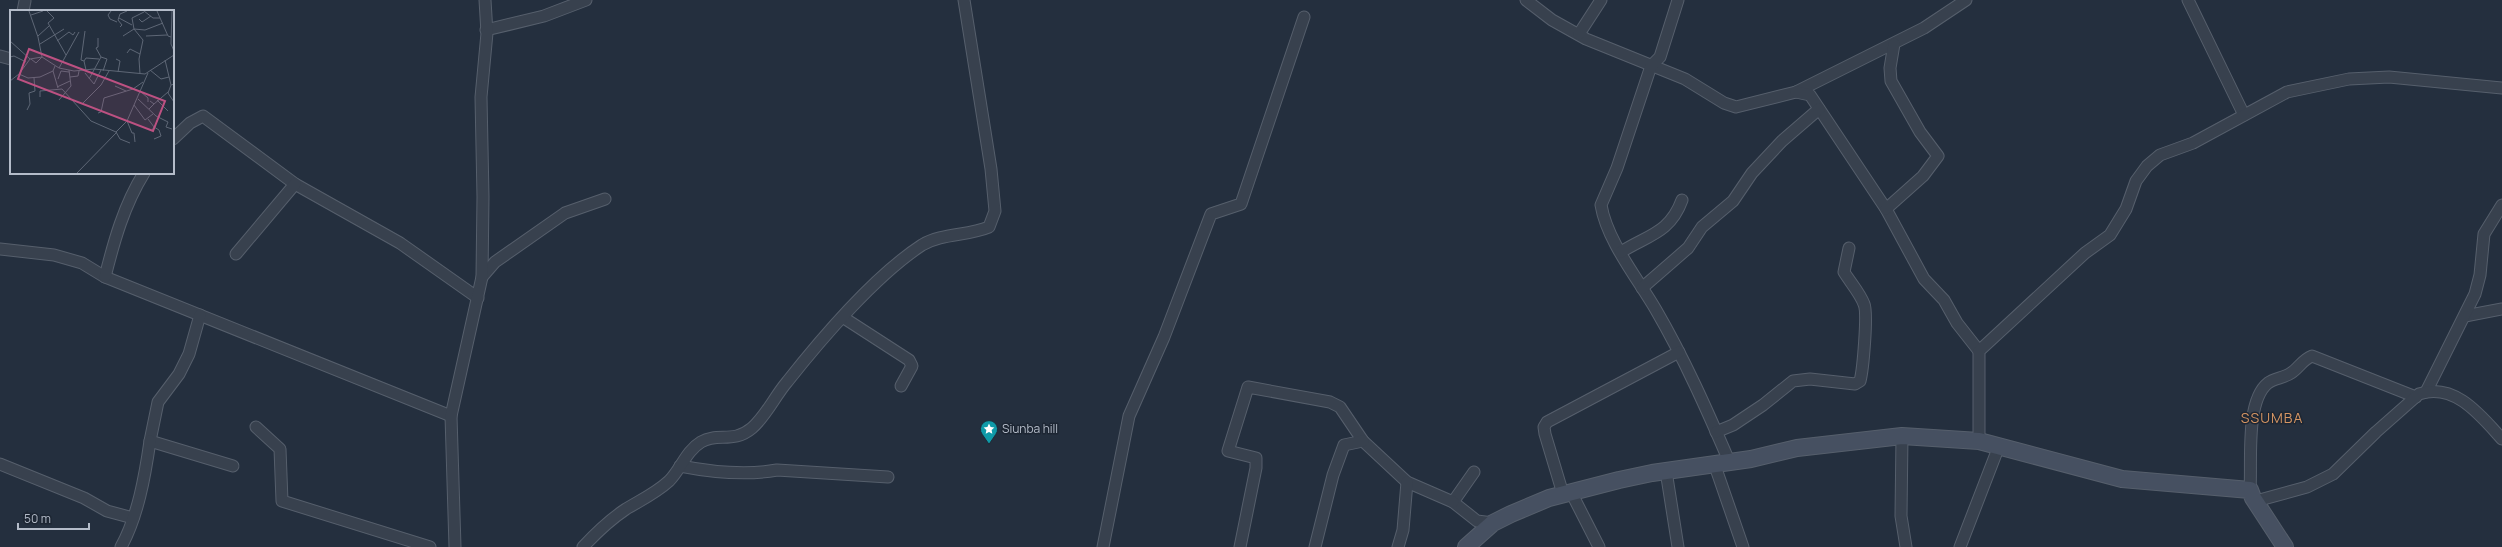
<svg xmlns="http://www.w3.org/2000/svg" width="2502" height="547" font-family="Manrope,sans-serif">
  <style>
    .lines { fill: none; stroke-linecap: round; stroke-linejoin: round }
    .street-casing { stroke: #565f6c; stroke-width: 13 }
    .secondary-casing { stroke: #565f6c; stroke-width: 18 }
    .street { stroke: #38414e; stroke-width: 11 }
    .secondary { stroke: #465061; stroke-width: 16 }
    .labels { text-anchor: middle; stroke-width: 3; stroke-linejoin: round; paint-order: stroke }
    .poi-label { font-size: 12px; fill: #b4bcc9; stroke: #1d2633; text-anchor: start }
    .quarter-label { font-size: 14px; letter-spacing: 1px; fill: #d59563; stroke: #1d2633 }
    .inset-road { fill: none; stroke: #5e6776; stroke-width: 1 }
    .view { fill: #bd5182; fill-opacity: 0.15; stroke: #bd5182; stroke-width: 2 }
    .inset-edge { fill: none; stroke: #b4bcc9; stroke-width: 2 }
  </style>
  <rect width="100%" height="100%" fill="#242f3e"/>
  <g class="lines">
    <g class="street-casing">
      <g id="street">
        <path d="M 1526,0 L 1552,20 L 1586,39 L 1685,79 L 1724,103 L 1736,107 L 1796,92 L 1924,28 L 1966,0"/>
        <path d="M 1678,0 L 1660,57 L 1651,66 L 1617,168 L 1601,205 C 1607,241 1638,279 1656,310 C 1684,358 1707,410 1729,461"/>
        <path d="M 2188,0 L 2244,115"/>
        <path d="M 23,11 L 25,1"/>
        <path d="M 486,30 L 544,16 L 586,0"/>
        <path d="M 1579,34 L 1601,0"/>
        <path d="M 0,56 L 11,59"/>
        <path d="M 1796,92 L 1810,95 L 1886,209 L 1924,279 L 1944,300 L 1957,323 L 1979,351"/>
        <path d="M 173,139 L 190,123 L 203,116 L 295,184 L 400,243 L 478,298"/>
        <path d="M 1886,209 L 1923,176 L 1938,156 L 1920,132 L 1891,81 L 1890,68 L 1894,44"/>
        <path d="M 0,249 L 54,255 L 82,263 L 105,277 L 451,416"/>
        <path d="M 1621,252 C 1648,235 1670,233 1682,200"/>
        <path d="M 236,254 L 295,184"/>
        <path d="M 105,277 C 114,241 124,205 144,173"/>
        <path d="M 482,277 L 495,262 L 565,213 L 605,199"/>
        <path d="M 1642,288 L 1688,248 L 1702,227 L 1733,201 L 1752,173 L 1782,141 L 1819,109"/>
        <path d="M 200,315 L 189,354 L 179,374 L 158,402 L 150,441 L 233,466"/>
        <path d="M 2465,316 L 2502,309"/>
        <path d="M 844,318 L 909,360 L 912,366 L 901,386"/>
        <path d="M 2426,392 L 2475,294 L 2480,275 L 2484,234 L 2502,205"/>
        <path d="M 256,427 L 280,449 L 282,501 L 430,547"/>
        <path d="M 1716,432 L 1733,425 L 1763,405 L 1793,381 L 1810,379 L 1855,384 L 1860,381 C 1863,370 1868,313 1864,304 C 1860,293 1850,282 1844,272 L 1849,248"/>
        <path d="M 1902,436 L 1901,516 L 1906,547"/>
        <path d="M 1979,441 L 1979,351 L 2085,253 L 2110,235 L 2126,209 L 2136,181 L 2147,166 L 2160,155 L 2193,143 L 2287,92 L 2349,79 L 2389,77 L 2502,88"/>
        <path d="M 1714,463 L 1743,547"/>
        <path d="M 0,464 L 84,498 L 107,511 L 133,518"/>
        <path d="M 680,466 C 711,472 745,476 777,470 L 888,477"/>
        <path d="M 1666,471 L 1678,547"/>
        <path d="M 1474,472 L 1453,502 L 1477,521 L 1493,523"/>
        <path d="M 2250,490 C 2252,463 2245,401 2268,383 C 2274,378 2284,378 2291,373 C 2299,368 2302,360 2312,356 L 2416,397"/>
        <path d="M 1571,492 L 1599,547"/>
        <path d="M 1563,494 L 1545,434 L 1544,427 L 1547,422 L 1679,352"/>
        <path d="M 2256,501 L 2307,487 L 2333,474 L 2376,432 L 2419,394 C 2455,382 2481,416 2502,439"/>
        <path d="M 121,547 C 138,516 145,476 150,441"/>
        <path d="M 455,547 L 451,416 L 482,277 L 483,197 L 481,97 L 487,33 L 485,0"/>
        <path d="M 583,547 C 595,534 611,519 626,509 C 641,500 656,493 669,481 C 681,469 686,451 701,442 C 718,432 733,444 752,428 C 766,416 775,396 787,382 C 821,339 876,275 922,245 C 942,233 968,236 989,227 L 995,211 L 991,169 L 964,0"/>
        <path d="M 1103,547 L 1129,416 L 1164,337 L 1211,214 L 1241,204 L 1304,17"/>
        <path d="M 1240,547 L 1256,468 L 1256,458 L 1228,451 L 1248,387 L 1330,402 L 1340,407 L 1363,441 L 1407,482 L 1453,502"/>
        <path d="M 1315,547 L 1333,475 L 1344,445 L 1363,441"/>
        <path d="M 1398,547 L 1403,530 L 1407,482"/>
        <path d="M 1960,547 L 1999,446"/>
      </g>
    </g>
    <g class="secondary-casing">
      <path id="secondary" d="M 1466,547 L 1493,523 L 1511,514 L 1549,498 L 1619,480 L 1652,473 L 1751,459 L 1797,448 L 1902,436 L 1979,441 L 2122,479 L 2250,490 L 2253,498 L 2285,547"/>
    </g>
    <use href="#street" class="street"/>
    <use href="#secondary" class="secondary"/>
  </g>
  <defs>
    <g id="sight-pin" transform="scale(0.9)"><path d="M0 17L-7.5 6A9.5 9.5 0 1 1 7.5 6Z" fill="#0f9aa8" stroke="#1d2633"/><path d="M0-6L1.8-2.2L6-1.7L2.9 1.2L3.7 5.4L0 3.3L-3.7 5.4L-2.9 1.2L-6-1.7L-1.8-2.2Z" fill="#fff"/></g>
  </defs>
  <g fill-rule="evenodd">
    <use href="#sight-pin" x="989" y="429"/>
  </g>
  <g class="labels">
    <g class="poi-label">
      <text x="1002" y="433">Siunba hill</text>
    </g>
    <g class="quarter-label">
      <text x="2272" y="423">SSUMBA</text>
    </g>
  </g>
  <g transform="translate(10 10)">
    <rect width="164" height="164" fill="#242f3e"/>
    <path class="inset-road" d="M 19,1 L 28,27 L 32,47 L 26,53 L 21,49M 37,1 L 44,8 L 38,13 L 56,45M 101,1 L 98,5 L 100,9 L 107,12M 134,1 L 143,8 L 150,8M 147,1 L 158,26 L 161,27M 162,1 L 161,34 L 164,41M 21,5 L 33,1M 109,8 L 122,15M 129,9 L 132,12 L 141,6M 110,17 L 112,15 L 108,10 L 110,4 L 117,1M 75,21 L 71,50 L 74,51 L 76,60M 28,26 L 39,16M 113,26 L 124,19 L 122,8 L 134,2M 136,26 L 157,25M 88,28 L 88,37 L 86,38 L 91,47 L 97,49 L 93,61M 0,31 L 20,49 L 32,47M 47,31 L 59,22 L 63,25 L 65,22M 30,34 L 54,19M 117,43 L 120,39 L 130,44M 0,47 L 4,46 L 16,52M 32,47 L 49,58 L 64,61 L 84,59 L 135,64 L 164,45M 106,49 L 110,51 L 108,62M 155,50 L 161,75M 74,51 L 76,48 L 89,49M 49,58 L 69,22M 140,60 L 151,69 L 159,67M 43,61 L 48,78M 75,63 L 84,74 L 91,60M 9,64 L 20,49M 130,64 L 129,49 L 133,30 L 124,19 L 135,20 L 153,13M 60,67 L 68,66 L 69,61M 48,69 L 51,61 L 59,62M 79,69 L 91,47M 0,71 L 9,64 L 18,68 L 30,67 L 43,61 L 45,56M 164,74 L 161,75 L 158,83 L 164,92M 105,76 L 116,81M 47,77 L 60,71M 130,81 L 138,88 L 138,92M 30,87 L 30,81 L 52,79 L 81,111 L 106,122 L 117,111 L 138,63M 128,89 L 146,106 L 158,112 L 156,117 L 162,119M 49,90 L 61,76 L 59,60M 147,90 L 158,101M 73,93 L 91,75 L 99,61M 144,94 L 158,82M 124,95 L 135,110 L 143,104M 139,99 L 144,94 L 140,91M 17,100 L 20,94 L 19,83 L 25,81 L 24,68M 88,103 L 91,102 L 94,88 L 123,79 L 133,72M 138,109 L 144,117 L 142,120M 117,111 L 122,123 L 124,123 L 125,132M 144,117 L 149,120 L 151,126 L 144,129M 106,122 L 110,129 L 120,133M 67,163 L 107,122"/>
    <path class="view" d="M 19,39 L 155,91 L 143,121 L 8,69 Z"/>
    <rect width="164" height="164" class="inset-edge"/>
  </g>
  <path d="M18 523v6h71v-6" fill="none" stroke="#b4bcc9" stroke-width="2"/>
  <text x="24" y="523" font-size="12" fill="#b4bcc9" stroke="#1d2633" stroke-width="3" paint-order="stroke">50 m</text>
</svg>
